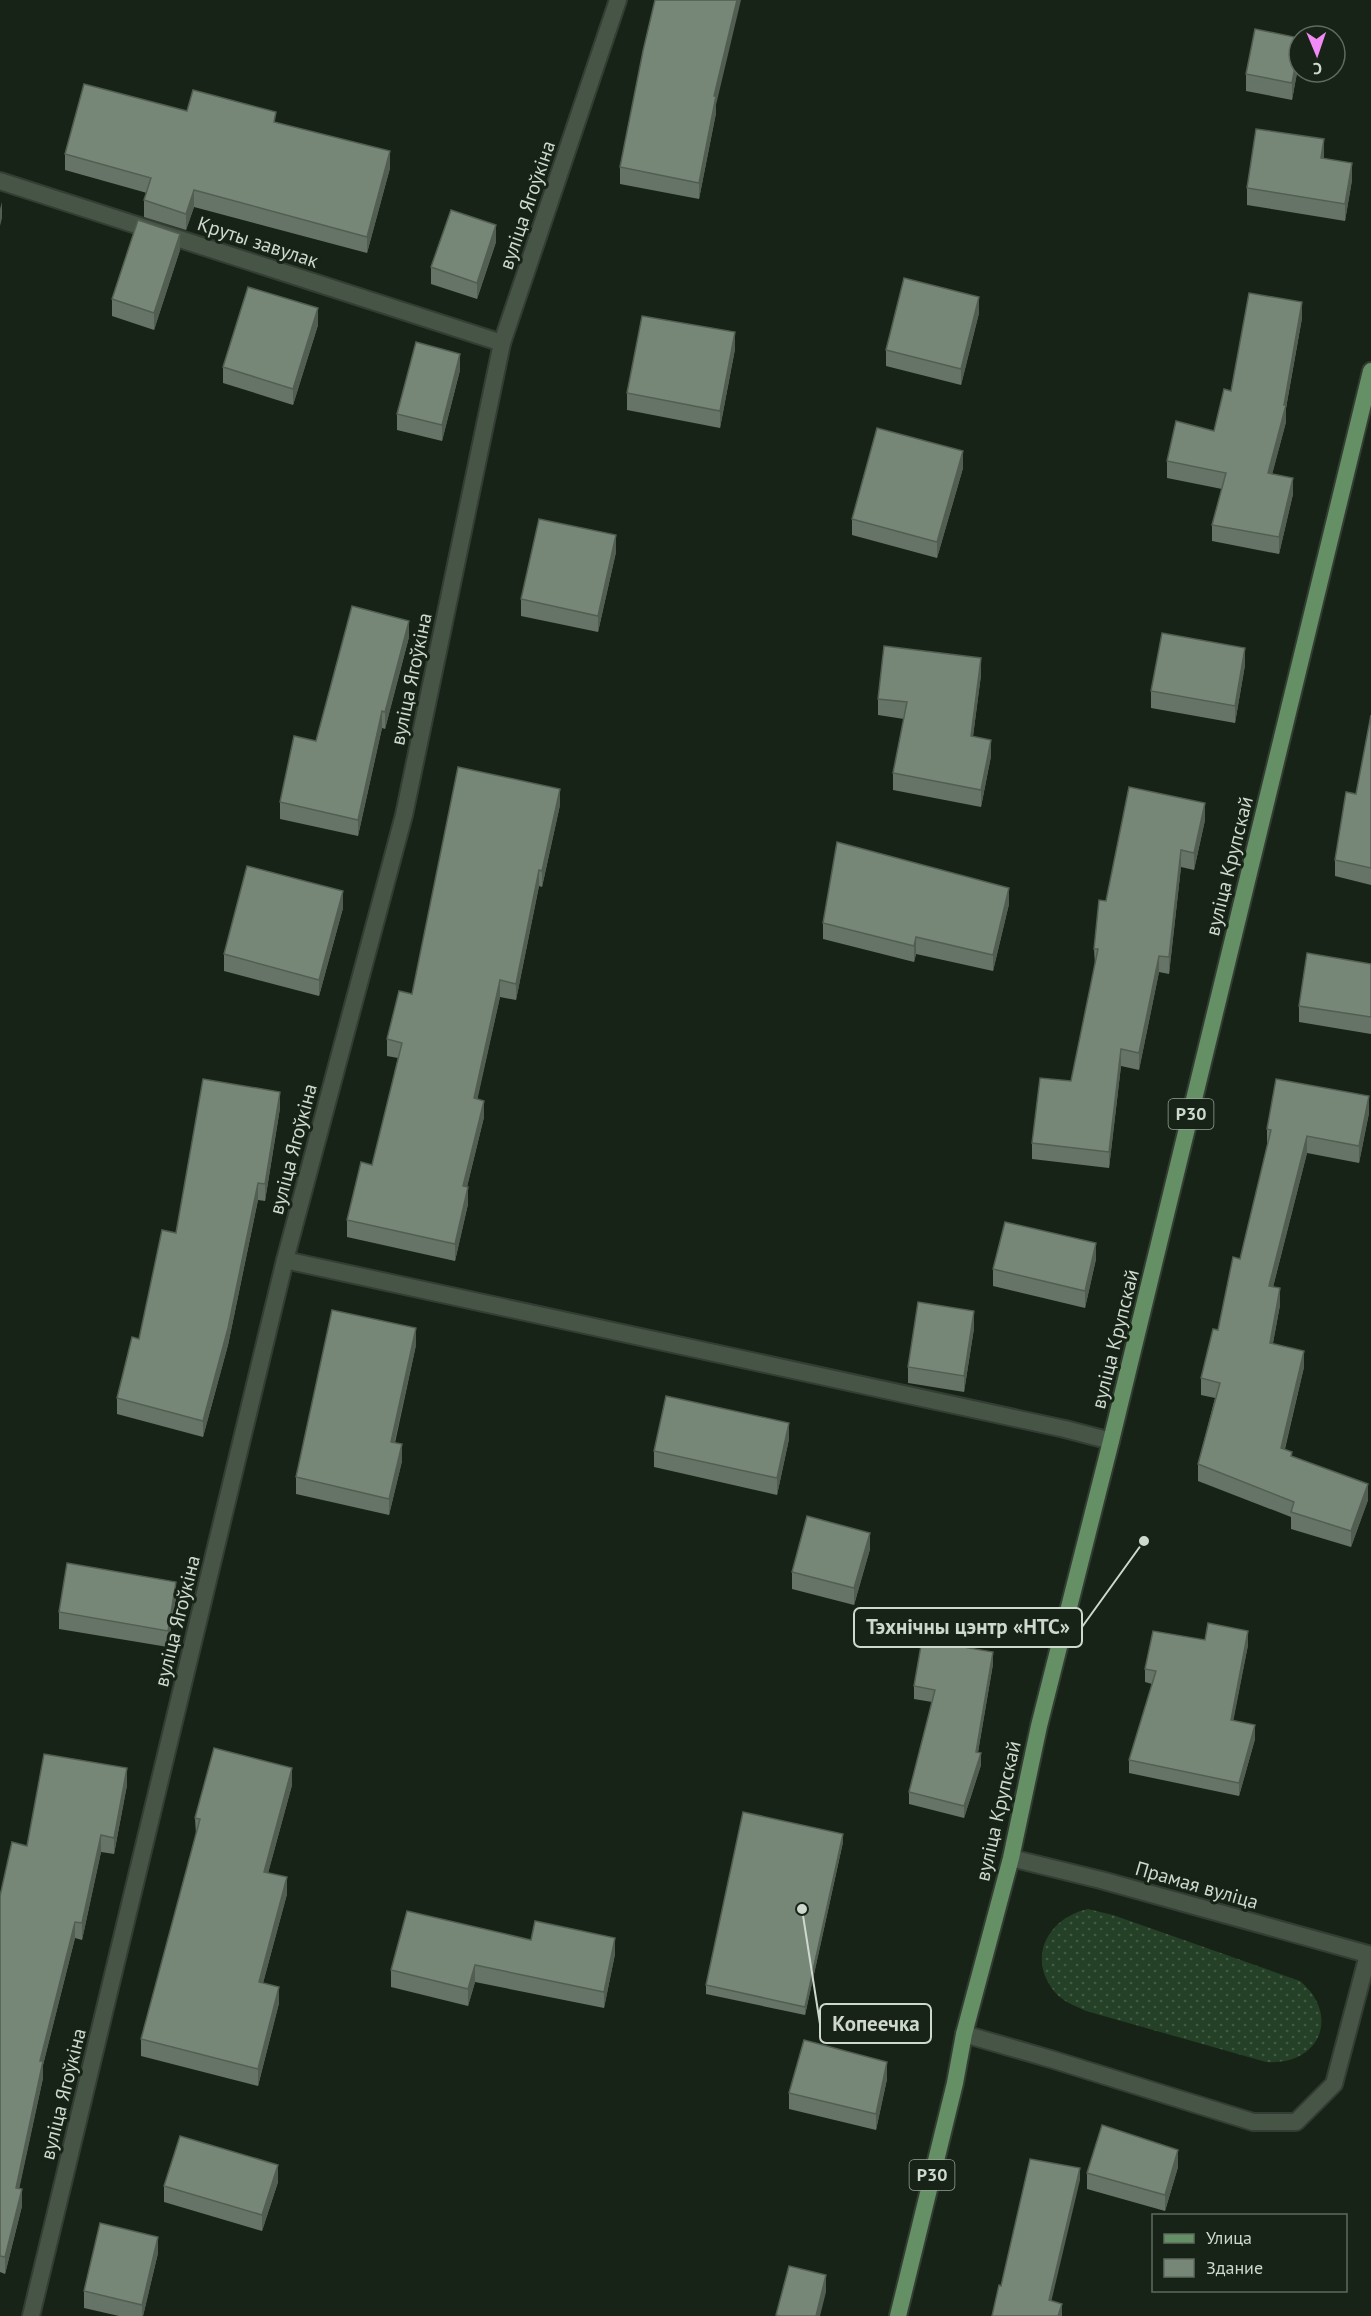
<svg xmlns="http://www.w3.org/2000/svg" width="1371" height="2316" font-family="'PT Sans',sans-serif">
  <style>
    .grass { fill: url(#grass-dots) }
    .lines { fill: none; stroke-linecap: round; stroke-linejoin: round }
    .service-casing { stroke: #343d34; stroke-width: 20 }
    .minor-casing { stroke: #343d34; stroke-width: 20 }
    .primary-casing { stroke: #343d34; stroke-width: 20 }
    .service { stroke: #465546; stroke-width: 16 }
    .minor { stroke: #465546; stroke-width: 16 }
    .primary { stroke: #659066; stroke-width: 16 }
    .wall { fill: #657466 }
    .shaded-wall { fill: #535e53 }
    .building { fill: #768777; stroke: #535e53; stroke-width: 1.5 }
    .labels { text-anchor: middle; stroke-width: 6; stroke-linejoin: round; paint-order: stroke }
    .shield { fill: #162316; stroke: #98a298; stroke-width: 1.5 }
    .shield-label { font-size: 18px; font-weight: bold; fill: #cfd8cf }
    .street-label { font-size: 20px; fill: #cfd8cf; stroke: #162316 }
    .leader { fill: none; stroke: #cfd8cf; stroke-width: 2 }
    .callout-dot { fill: #cfd8cf; stroke: #162316; stroke-width: 2 }
    .callout { fill: #162316; stroke: #cfd8cf; stroke-width: 2 }
    .callout-label { font-size: 21px; text-anchor: middle; font-weight: bold; fill: #cfd8cf }
  </style>
  <defs>
    <pattern id="grass-dots" width="8" height="8" patternUnits="userSpaceOnUse" patternTransform="scale(1.5)"><rect width="8" height="8" fill="#244026"/><path d="M2 2h.1M6 6h.1" fill="none" stroke="#435b44" stroke-width="1.8" stroke-linecap="round"/></pattern>
  </defs>
  <rect width="100%" height="100%" fill="#162316"/>
  <path class="grass" d="M 1088,1909 L 1113,1915 L 1300,1981 C 1341,2015 1320,2066 1266,2062 L 1086,2011 C 1073,2005 1059,2000 1051,1987 C 1028,1953 1051,1917 1088,1909 Z"/>
  <g class="lines">
    <g class="service-casing">
      <path id="service" d="M 964,2034 L 1054,2060 L 1253,2122 L 1296,2122 L 1334,2084 L 1368,1955"/>
    </g>
    <g class="minor-casing">
      <g id="minor">
        <path d="M 0,181 L 502,343"/>
        <path d="M 285,1260 L 1065,1429 L 1111,1441"/>
        <path d="M 1011,1858 L 1101,1880 L 1371,1955"/>
        <path d="M 31,2316 L 285,1260 L 404,815 L 502,343 L 618,0"/>
      </g>
    </g>
    <g class="primary-casing">
      <path id="primary" d="M 898,2316 L 955,2083 L 964,2034 L 1011,1858 L 1039,1726 L 1111,1441 L 1371,371"/>
    </g>
    <use href="#service" class="service"/>
    <use href="#minor" class="minor"/>
    <use href="#primary" class="primary"/>
  </g>
  <g class="wall">
    <path d="M 1299,38 L 1299,62 L 1292,100 L 1246,91 L 1246,74 Z"/>
    <path d="M 716,105 L 716,113 L 699,199 L 620,184 L 620,167 Z"/>
    <path d="M 187,111 L 276,123 L 390,168 L 367,253 L 194,207 L 186,230 L 144,217 L 144,200 L 147,193 L 65,170 L 65,154 Z"/>
    <path d="M 1324,156 L 1324,158 L 1352,180 L 1345,221 L 1247,205 L 1247,188 Z"/>
    <path d="M 496,242 L 477,299 L 431,284 L 431,267 Z"/>
    <path d="M 180,250 L 154,330 L 112,316 L 112,299 Z"/>
    <path d="M 979,313 L 961,385 L 886,366 L 886,350 Z"/>
    <path d="M 1302,318 L 1286,408 L 1286,422 L 1272,474 L 1293,494 L 1279,554 L 1212,541 L 1212,525 L 1222,489 L 1167,478 L 1167,461 L 1214,431 L 1231,391 Z"/>
    <path d="M 318,325 L 293,405 L 223,383 L 223,367 Z"/>
    <path d="M 735,349 L 720,428 L 627,410 L 627,393 Z"/>
    <path d="M 460,370 L 442,441 L 397,430 L 397,414 Z"/>
    <path d="M 963,468 L 937,558 L 852,535 L 852,519 Z"/>
    <path d="M 616,552 L 598,632 L 521,616 L 521,599 Z"/>
    <path d="M 409,637 L 385,729 L 382,728 L 358,836 L 280,819 L 280,802 L 316,741 Z"/>
    <path d="M 1245,665 L 1235,723 L 1151,708 L 1151,691 Z"/>
    <path d="M 981,675 L 973,736 L 991,756 L 981,807 L 893,790 L 893,773 L 904,719 L 878,715 L 878,699 Z"/>
    <path d="M 1371,715 L 1371,885 L 1335,876 L 1335,860 L 1356,794 Z"/>
    <path d="M 560,805 L 542,887 L 539,886 L 516,1000 L 500,997 L 477,1099 L 484,1117 L 467,1187 L 468,1204 L 455,1261 L 347,1237 L 347,1220 L 372,1165 L 398,1058 L 387,1056 L 387,1039 L 412,994 Z"/>
    <path d="M 1205,820 L 1194,870 L 1181,867 L 1169,974 L 1159,972 L 1139,1070 L 1121,1066 L 1109,1168 L 1032,1159 L 1032,1143 L 1071,1081 L 1095,965 L 1094,949 L 1106,901 Z"/>
    <path d="M 1009,904 L 993,971 L 916,954 L 914,962 L 823,939 L 823,923 Z"/>
    <path d="M 343,908 L 319,996 L 224,971 L 224,954 Z"/>
    <path d="M 1371,964 L 1371,1034 L 1299,1022 L 1299,1006 Z"/>
    <path d="M 280,1108 L 265,1201 L 258,1200 L 228,1345 L 203,1437 L 117,1414 L 117,1398 L 139,1339 L 176,1233 Z"/>
    <path d="M 1369,1113 L 1359,1163 L 1307,1153 L 1273,1287 L 1280,1305 L 1273,1343 L 1304,1367 L 1285,1449 L 1292,1456 L 1368,1500 L 1351,1547 L 1291,1529 L 1291,1517 L 1198,1481 L 1198,1464 L 1215,1398 L 1201,1395 L 1201,1378 L 1218,1330 L 1240,1259 L 1267,1146 L 1267,1129 Z"/>
    <path d="M 1096,1259 L 1085,1308 L 993,1286 L 993,1269 Z"/>
    <path d="M 974,1328 L 964,1392 L 908,1383 L 908,1367 Z"/>
    <path d="M 416,1345 L 395,1443 L 402,1461 L 389,1515 L 296,1494 L 296,1477 Z"/>
    <path d="M 789,1439 L 777,1495 L 654,1467 L 654,1451 Z"/>
    <path d="M 870,1549 L 854,1605 L 792,1589 L 792,1572 Z"/>
    <path d="M 176,1598 L 168,1647 L 59,1629 L 59,1612 Z"/>
    <path d="M 1205,1640 L 1248,1645 L 1233,1720 L 1255,1739 L 1239,1796 L 1129,1773 L 1129,1760 L 1152,1684 L 1145,1682 L 1145,1669 Z"/>
    <path d="M 993,1664 L 978,1752 L 981,1765 L 964,1818 L 909,1804 L 909,1792 L 932,1702 L 914,1699 L 914,1686 Z"/>
    <path d="M 127,1785 L 114,1854 L 101,1852 L 82,1940 L 75,1938 L 43,2065 L 43,2078 L 19,2188 L 22,2206 L 5,2274 L 0,2272 L 0,1896 L 27,1846 Z"/>
    <path d="M 292,1785 L 268,1873 L 287,1894 L 263,1983 L 279,2003 L 258,2086 L 141,2056 L 141,2039 L 196,1835 L 195,1818 Z"/>
    <path d="M 843,1842 L 805,2015 L 706,1994 L 706,1985 Z"/>
    <path d="M 531,1940 L 615,1954 L 604,2008 L 475,1982 L 468,2006 L 391,1987 L 391,1970 Z"/>
    <path d="M 887,2079 L 876,2130 L 789,2109 L 789,2093 Z"/>
    <path d="M 1178,2167 L 1165,2211 L 1087,2189 L 1087,2173 Z"/>
    <path d="M 278,2182 L 262,2231 L 164,2202 L 164,2186 Z"/>
    <path d="M 158,2253 L 143,2316 L 119,2316 L 84,2308 L 84,2291 Z"/>
  </g>
  <g class="shaded-wall">
    <path d="M 737,0 L 741,0 L 716,105 L 716,113 L 699,199 L 699,183 L 714,96 Z"/>
    <path d="M 1299,46 L 1299,62 L 1292,100 L 1292,83 Z"/>
    <path d="M 1324,139 L 1324,156 L 1321,175 L 1321,158 Z"/>
    <path d="M 390,151 L 390,168 L 367,253 L 367,237 Z"/>
    <path d="M 1352,163 L 1352,180 L 1345,221 L 1345,204 Z"/>
    <path d="M 194,190 L 194,207 L 186,230 L 186,214 Z"/>
    <path d="M 2,202 L 2,218 L 0,226 L 0,209 Z"/>
    <path d="M 496,225 L 496,242 L 477,299 L 477,283 Z"/>
    <path d="M 180,234 L 180,250 L 154,330 L 154,313 Z"/>
    <path d="M 979,297 L 979,313 L 961,385 L 961,369 Z"/>
    <path d="M 1302,302 L 1302,318 L 1286,408 L 1286,422 L 1268,490 L 1268,473 L 1284,405 Z"/>
    <path d="M 318,308 L 318,325 L 293,405 L 293,389 Z"/>
    <path d="M 735,332 L 735,349 L 720,428 L 720,411 Z"/>
    <path d="M 460,354 L 460,370 L 442,441 L 442,425 Z"/>
    <path d="M 963,451 L 963,468 L 937,558 L 937,542 Z"/>
    <path d="M 1293,478 L 1293,494 L 1279,554 L 1279,537 Z"/>
    <path d="M 616,535 L 616,552 L 598,632 L 598,616 Z"/>
    <path d="M 409,621 L 409,637 L 385,729 L 385,712 Z"/>
    <path d="M 1245,648 L 1245,665 L 1235,723 L 1235,706 Z"/>
    <path d="M 981,658 L 981,675 L 971,752 L 971,736 Z"/>
    <path d="M 382,711 L 382,728 L 358,836 L 358,820 Z"/>
    <path d="M 991,740 L 991,756 L 981,807 L 981,790 Z"/>
    <path d="M 560,789 L 560,805 L 542,887 L 542,871 Z"/>
    <path d="M 1205,803 L 1205,820 L 1194,870 L 1194,853 Z"/>
    <path d="M 1181,850 L 1181,867 L 1169,974 L 1169,957 Z"/>
    <path d="M 539,870 L 539,886 L 516,1000 L 516,984 Z"/>
    <path d="M 1009,888 L 1009,904 L 993,971 L 993,955 Z"/>
    <path d="M 343,891 L 343,908 L 319,996 L 319,980 Z"/>
    <path d="M 916,937 L 916,954 L 914,962 L 914,946 Z"/>
    <path d="M 1159,956 L 1159,972 L 1139,1070 L 1139,1053 Z"/>
    <path d="M 500,980 L 500,997 L 474,1115 L 474,1098 Z"/>
    <path d="M 1121,1049 L 1121,1066 L 1109,1168 L 1109,1152 Z"/>
    <path d="M 280,1092 L 280,1108 L 265,1201 L 265,1184 Z"/>
    <path d="M 1369,1096 L 1369,1113 L 1359,1163 L 1359,1146 Z"/>
    <path d="M 484,1101 L 484,1117 L 463,1203 L 463,1186 Z"/>
    <path d="M 1307,1136 L 1307,1153 L 1269,1303 L 1269,1286 Z"/>
    <path d="M 258,1183 L 258,1200 L 228,1345 L 203,1437 L 203,1421 Z"/>
    <path d="M 468,1187 L 468,1204 L 455,1261 L 455,1244 Z"/>
    <path d="M 1096,1243 L 1096,1259 L 1085,1308 L 1085,1291 Z"/>
    <path d="M 1280,1288 L 1280,1305 L 1270,1359 L 1270,1343 Z"/>
    <path d="M 974,1311 L 974,1328 L 964,1392 L 964,1376 Z"/>
    <path d="M 416,1328 L 416,1345 L 391,1458 L 391,1442 Z"/>
    <path d="M 1304,1351 L 1304,1367 L 1281,1464 L 1281,1448 Z"/>
    <path d="M 789,1423 L 789,1439 L 777,1495 L 777,1478 Z"/>
    <path d="M 402,1444 L 402,1461 L 389,1515 L 389,1499 Z"/>
    <path d="M 1368,1484 L 1368,1500 L 1351,1547 L 1351,1531 Z"/>
    <path d="M 870,1533 L 870,1549 L 854,1605 L 854,1588 Z"/>
    <path d="M 176,1582 L 176,1598 L 168,1647 L 168,1631 Z"/>
    <path d="M 1248,1631 L 1248,1645 L 1231,1733 L 1231,1720 Z"/>
    <path d="M 993,1652 L 993,1664 L 976,1764 L 976,1752 Z"/>
    <path d="M 1255,1725 L 1255,1739 L 1239,1796 L 1239,1783 Z"/>
    <path d="M 981,1753 L 981,1765 L 964,1818 L 964,1806 Z"/>
    <path d="M 127,1768 L 127,1785 L 114,1854 L 114,1838 Z"/>
    <path d="M 292,1768 L 292,1785 L 264,1888 L 264,1872 Z"/>
    <path d="M 843,1834 L 843,1842 L 805,2015 L 805,2007 Z"/>
    <path d="M 101,1835 L 101,1852 L 82,1940 L 82,1923 Z"/>
    <path d="M 287,1877 L 287,1894 L 259,1998 L 259,1982 Z"/>
    <path d="M 75,1922 L 75,1938 L 43,2065 L 43,2078 L 16,2204 L 16,2188 L 40,2061 Z"/>
    <path d="M 615,1938 L 615,1954 L 604,2008 L 604,1992 Z"/>
    <path d="M 475,1965 L 475,1982 L 468,2006 L 468,1989 Z"/>
    <path d="M 279,1987 L 279,2003 L 258,2086 L 258,2069 Z"/>
    <path d="M 887,2062 L 887,2079 L 876,2130 L 876,2114 Z"/>
    <path d="M 1178,2150 L 1178,2167 L 1165,2211 L 1165,2195 Z"/>
    <path d="M 278,2165 L 278,2182 L 262,2231 L 262,2215 Z"/>
    <path d="M 1080,2168 L 1080,2180 L 1049,2311 L 1049,2300 Z"/>
    <path d="M 22,2189 L 22,2206 L 5,2274 L 5,2257 Z"/>
    <path d="M 158,2237 L 158,2253 L 143,2316 L 142,2316 L 142,2305 Z"/>
    <path d="M 826,2275 L 826,2292 L 820,2316 L 816,2316 Z"/>
    <path d="M 1062,2304 L 1062,2316 L 1058,2316 Z"/>
  </g>
  <g class="building">
    <path d="M 655,0 L 737,0 L 714,96 L 716,96 L 699,183 L 620,167 L 643,51 Z"/>
    <path d="M 1255,29 L 1299,38 L 1299,46 L 1292,83 L 1246,74 Z"/>
    <path d="M 84,84 L 187,111 L 193,90 L 276,112 L 274,122 L 390,151 L 367,237 L 194,190 L 186,214 L 144,200 L 151,178 L 65,154 Z"/>
    <path d="M 1256,129 L 1324,139 L 1321,158 L 1352,163 L 1345,204 L 1247,188 Z"/>
    <path d="M 451,210 L 496,225 L 477,283 L 431,267 Z"/>
    <path d="M 138,220 L 180,234 L 154,313 L 112,299 Z"/>
    <path d="M 904,278 L 979,297 L 961,369 L 886,350 Z"/>
    <path d="M 248,287 L 318,308 L 293,389 L 223,367 Z"/>
    <path d="M 1249,293 L 1302,302 L 1284,405 L 1286,405 L 1268,473 L 1293,478 L 1279,537 L 1212,525 L 1226,473 L 1167,461 L 1176,421 L 1214,431 L 1224,389 L 1231,391 Z"/>
    <path d="M 642,316 L 735,332 L 720,411 L 627,393 Z"/>
    <path d="M 416,342 L 460,354 L 442,425 L 397,414 Z"/>
    <path d="M 877,428 L 963,451 L 937,542 L 852,519 Z"/>
    <path d="M 539,519 L 616,535 L 598,616 L 521,599 Z"/>
    <path d="M 352,606 L 409,621 L 385,712 L 382,711 L 358,820 L 280,802 L 294,736 L 316,741 Z"/>
    <path d="M 1162,633 L 1245,648 L 1235,706 L 1151,691 Z"/>
    <path d="M 884,646 L 981,658 L 971,736 L 991,740 L 981,790 L 893,773 L 907,702 L 878,699 Z"/>
    <path d="M 1371,715 L 1371,868 L 1335,860 L 1346,792 L 1356,794 Z"/>
    <path d="M 458,767 L 560,789 L 542,871 L 539,870 L 516,984 L 500,980 L 474,1098 L 484,1101 L 463,1186 L 468,1187 L 455,1244 L 347,1220 L 361,1162 L 372,1165 L 402,1043 L 387,1039 L 399,991 L 412,994 Z"/>
    <path d="M 1129,787 L 1205,803 L 1194,853 L 1181,850 L 1169,957 L 1159,956 L 1139,1053 L 1121,1049 L 1109,1152 L 1032,1143 L 1040,1078 L 1071,1081 L 1098,949 L 1094,949 L 1099,900 L 1106,901 Z"/>
    <path d="M 837,842 L 1009,888 L 993,955 L 916,937 L 914,946 L 823,923 Z"/>
    <path d="M 247,866 L 343,891 L 319,980 L 224,954 Z"/>
    <path d="M 1307,953 L 1371,964 L 1371,1017 L 1299,1006 Z"/>
    <path d="M 203,1079 L 280,1092 L 265,1184 L 258,1183 L 228,1328 L 203,1421 L 117,1398 L 132,1337 L 139,1339 L 162,1230 L 176,1233 Z"/>
    <path d="M 1276,1079 L 1369,1096 L 1359,1146 L 1307,1136 L 1269,1286 L 1280,1288 L 1270,1343 L 1304,1351 L 1281,1448 L 1292,1452 L 1291,1456 L 1368,1484 L 1351,1531 L 1291,1512 L 1294,1502 L 1198,1464 L 1220,1383 L 1201,1378 L 1213,1329 L 1218,1330 L 1233,1257 L 1240,1259 L 1271,1130 L 1267,1129 Z"/>
    <path d="M 1005,1222 L 1096,1243 L 1085,1291 L 993,1269 Z"/>
    <path d="M 918,1302 L 974,1311 L 964,1376 L 908,1367 Z"/>
    <path d="M 332,1310 L 416,1328 L 391,1442 L 402,1444 L 389,1499 L 296,1477 Z"/>
    <path d="M 666,1396 L 789,1423 L 777,1478 L 654,1451 Z"/>
    <path d="M 807,1516 L 870,1533 L 854,1588 L 792,1572 Z"/>
    <path d="M 67,1563 L 176,1582 L 168,1631 L 59,1612 Z"/>
    <path d="M 1208,1623 L 1248,1631 L 1231,1720 L 1255,1725 L 1239,1783 L 1129,1760 L 1156,1671 L 1145,1669 L 1153,1631 L 1205,1640 Z"/>
    <path d="M 922,1640 L 993,1652 L 976,1752 L 981,1753 L 964,1806 L 909,1792 L 935,1690 L 914,1686 Z"/>
    <path d="M 214,1748 L 292,1768 L 264,1872 L 287,1877 L 259,1982 L 279,1987 L 258,2069 L 141,2039 L 200,1819 L 195,1818 Z"/>
    <path d="M 44,1754 L 127,1768 L 114,1838 L 101,1835 L 82,1923 L 75,1922 L 40,2061 L 43,2061 L 16,2188 L 22,2189 L 5,2257 L 0,2256 L 0,1896 L 12,1842 L 27,1846 Z"/>
    <path d="M 743,1812 L 843,1834 L 805,2007 L 706,1985 Z"/>
    <path d="M 407,1911 L 531,1940 L 535,1921 L 615,1938 L 604,1992 L 475,1965 L 468,1989 L 391,1970 Z"/>
    <path d="M 804,2040 L 887,2062 L 876,2114 L 789,2093 Z"/>
    <path d="M 1102,2125 L 1178,2150 L 1165,2195 L 1087,2173 Z"/>
    <path d="M 180,2136 L 278,2165 L 262,2215 L 164,2186 Z"/>
    <path d="M 1030,2159 L 1080,2168 L 1049,2300 L 1062,2304 L 1058,2316 L 992,2316 L 999,2285 L 1001,2286 Z"/>
    <path d="M 100,2223 L 158,2237 L 142,2305 L 84,2291 Z"/>
    <path d="M 789,2266 L 826,2275 L 816,2316 L 780,2316 L 776,2315 Z"/>
  </g>
  <g class="labels">
    <g class="shield">
      <rect x="1168.5" y="1099" width="45" height="30" rx="4.5"/>
      <rect x="909.5" y="2160" width="45" height="30" rx="4.5"/>
    </g>
    <g class="shield-label">
      <text x="1191" y="1120">Р30</text>
      <text x="932" y="2181">Р30</text>
    </g>
    <g class="street-label">
      <text transform="translate(527 205) rotate(-71)" y="7">вуліца Ягоўкіна</text>
      <text transform="translate(258 242) rotate(18)" y="7">Круты завулак</text>
      <text transform="translate(411 679) rotate(-78)" y="7">вуліца Ягоўкіна</text>
      <text transform="translate(1229 866) rotate(-76)" y="7">вуліца Крупскай</text>
      <text transform="translate(293 1149) rotate(-75)" y="7">вуліца Ягоўкіна</text>
      <text transform="translate(1115 1339) rotate(-76)" y="7">вуліца Крупскай</text>
      <text transform="translate(177 1621) rotate(-76)" y="7">вуліца Ягоўкіна</text>
      <text transform="translate(998 1811) rotate(-77)" y="7">вуліца Крупскай</text>
      <text transform="translate(1197 1885) rotate(16)" y="7">Прамая вуліца</text>
      <text transform="translate(63 2094) rotate(-76)" y="7">вуліца Ягоўкіна</text>
    </g>
  </g>
  <path class="leader" d="M1144 1541L1082 1627M802 1909L820 2024"/>
  <g class="callout-dot">
    <circle cx="1144" cy="1541" r="6"/>
    <circle cx="802" cy="1909" r="6"/>
  </g>
  <g class="callout">
    <rect x="854" y="1608" width="228" height="39" rx="6"/>
    <rect x="820" y="2004" width="111" height="39" rx="6"/>
  </g>
  <g class="callout-label">
    <text x="968" y="1634">Тэхнічны цэнтр «НТС»</text>
    <text x="876" y="2031">Копеечка</text>
  </g>
  <rect x="1152" y="2214" width="195" height="78" fill="#162316" stroke="#606b60" stroke-width="1.5"/>
  <rect x="1164" y="2234" width="30" height="9" fill="#659066" stroke="#606b60" stroke-width="1.5"/>
  <text x="1206" y="2244" font-size="18" fill="#cfd8cf">Улица</text>
  <rect x="1164" y="2259" width="30" height="18" fill="#768777" stroke="#606b60" stroke-width="1.5"/>
  <text x="1206" y="2274" font-size="18" fill="#cfd8cf">Здание</text>
  <g transform="translate(1317 54) rotate(178)"><circle r="28" fill="#162316" stroke="#606b60" stroke-width="1.5"/>
  <path d="M0-4.5L10 22L0 15L-10 22Z" fill="#f08bf5"/>
  <text y="-9" font-size="16" font-weight="bold" text-anchor="middle" fill="#cfd8cf">С</text>
  </g>
</svg>
